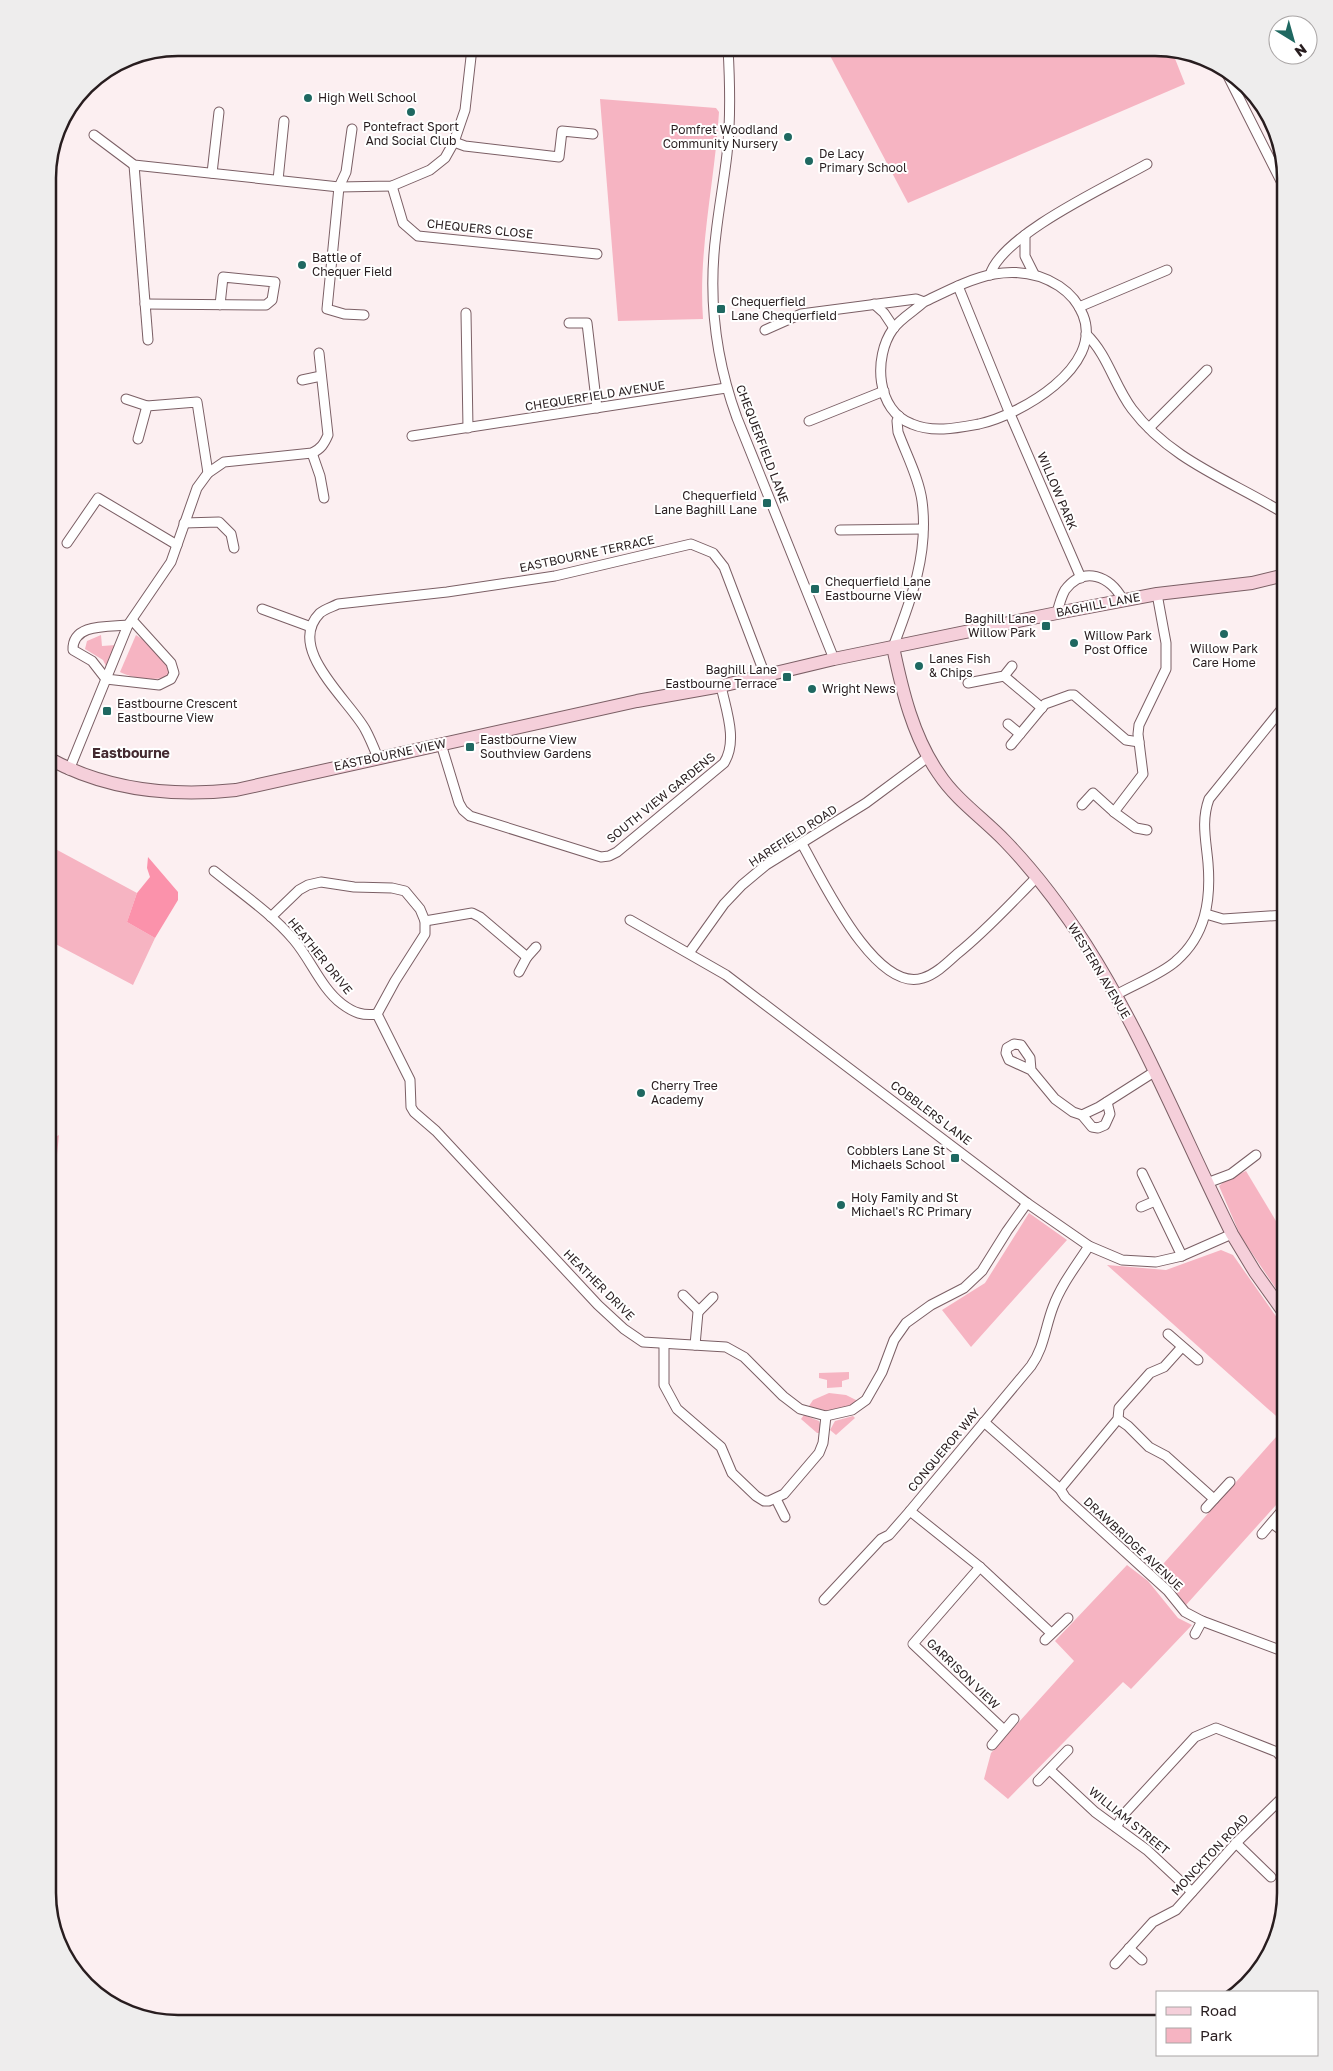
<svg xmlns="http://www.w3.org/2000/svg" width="1333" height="2071" font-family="'Golos Text',sans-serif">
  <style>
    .green { fill: #f6b4c2 }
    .forest { fill: #fb92ab }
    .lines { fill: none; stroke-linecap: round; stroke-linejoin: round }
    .street-casing { stroke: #7b5f65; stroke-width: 11 }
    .secondary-casing { stroke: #7b5f65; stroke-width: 14 }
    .street { stroke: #fff; stroke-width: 9 }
    .secondary { stroke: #f5cfda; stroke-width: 12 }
    .poi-dot { fill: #1f6861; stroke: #fff; stroke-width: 2 }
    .labels { text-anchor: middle; stroke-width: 4; stroke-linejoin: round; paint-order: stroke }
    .poi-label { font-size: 12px; fill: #281d1f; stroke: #fff; text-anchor: start }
    .street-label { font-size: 12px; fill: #281d1f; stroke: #fff }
    .neighbourhood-label { font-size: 14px; font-weight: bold; fill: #432a30; stroke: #fff }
    .rim { fill: none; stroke: #281d1f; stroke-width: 2.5 }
  </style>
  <rect width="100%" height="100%" fill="#fceff1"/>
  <g class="green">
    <path d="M 826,48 L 1164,48 L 1172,51 L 1185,84 L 908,203 Z"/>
    <path d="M 600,99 L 716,108 L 719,112 C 715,181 698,249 703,319 L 618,321 Z"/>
    <path d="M 101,635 L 102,646 L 116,645 L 106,666 L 103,660 L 85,649 L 87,641 Z"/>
    <path d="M 136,635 L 142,639 L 169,666 L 170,674 C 161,683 130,678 120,672 Z"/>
    <path d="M 48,845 L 137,893 L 127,922 L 155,938 L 133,985 L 48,940 Z"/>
    <path d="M 59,1135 L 55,1174 L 48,1170 L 48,1141 Z"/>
    <path d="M 1246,1171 L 1285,1236 L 1285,1302 L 1241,1237 L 1219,1186 L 1226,1180 Z"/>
    <path d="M 1029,1213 L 1067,1240 L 971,1347 L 942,1310 L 985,1283 Z"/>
    <path d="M 1221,1250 L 1233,1255 L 1285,1329 L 1285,1424 L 1107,1265 L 1166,1270 Z"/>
    <path d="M 849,1372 L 849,1379 L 842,1381 L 842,1387 L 827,1388 L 827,1380 L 819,1378 L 819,1373 Z"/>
    <path d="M 829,1393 L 846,1395 L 858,1401 C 842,1411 826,1413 809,1406 L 813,1400 Z"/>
    <path d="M 804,1415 L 819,1421 L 821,1427 L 820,1433 L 817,1433 L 801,1419 Z"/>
    <path d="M 853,1416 L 855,1418 L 836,1435 L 830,1430 L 835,1421 Z"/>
    <path d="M 1285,1427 L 1285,1495 L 1186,1605 L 1168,1582 L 1156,1572 Z"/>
    <path d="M 1127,1565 L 1148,1581 L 1178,1618 L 1192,1625 L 1131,1689 L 1123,1682 L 1008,1799 L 984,1779 L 991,1753 L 1074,1661 L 1055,1641 Z"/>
  </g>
  <path class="forest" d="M 148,857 L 178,892 L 178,900 L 155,938 L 127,922 L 137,893 L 150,877 L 147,868 Z"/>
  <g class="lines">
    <g class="street-casing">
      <g id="street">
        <path d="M 728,48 C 730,83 731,119 727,154 C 724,181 719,207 716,234 C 708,297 715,358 737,418 L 834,659"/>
        <path d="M 1224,68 L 1285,189"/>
        <path d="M 352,129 L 346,172 L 339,187 L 327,309 L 344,314 L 364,315"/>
        <path d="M 94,135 L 134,165 L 339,187 L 392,186 L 430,170 L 445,158 L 454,142 L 465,110 L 472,48"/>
        <path d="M 454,142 L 465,146 L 559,157 L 562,131 L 593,134"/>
        <path d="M 134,165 L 148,340"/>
        <path d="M 212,173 L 219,112"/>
        <path d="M 278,180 L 284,121"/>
        <path d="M 392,186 L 403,223 L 418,236 L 597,254"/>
        <path d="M 1025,235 L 1025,256 L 1034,274"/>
        <path d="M 990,275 C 1001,235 1110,185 1147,164"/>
        <path d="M 958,286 L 1010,414 L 1081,578"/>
        <path d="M 145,304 L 266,305 L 272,300 L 275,282 L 223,277 L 220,305"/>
        <path d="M 874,304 L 884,313 L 894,328"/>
        <path d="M 1079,307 L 1167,270"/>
        <path d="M 466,313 L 468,428"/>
        <path d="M 569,323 L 587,323 L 597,408"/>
        <path d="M 765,330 L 801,314 L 916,299 L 924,302 C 947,291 969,279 994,274 C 1018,270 1039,273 1059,286 C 1071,294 1078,302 1083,315 C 1104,367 1020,415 979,424 C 957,428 933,433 912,424 C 876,411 873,357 893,329 C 900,319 914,311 924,302"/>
        <path d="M 1086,334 C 1108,355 1114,385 1132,409 C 1171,461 1232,481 1285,514"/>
        <path d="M 302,380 L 321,376"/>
        <path d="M 126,399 L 147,406"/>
        <path d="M 809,421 L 884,391"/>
        <path d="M 1149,428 L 1207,370"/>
        <path d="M 412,436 L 726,388"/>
        <path d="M 138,439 L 147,406 L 197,402 L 208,473"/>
        <path d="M 312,453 L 320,476 L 324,498"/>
        <path d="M 184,523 L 219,522 L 231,534 L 234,548"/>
        <path d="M 840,530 L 923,529"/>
        <path d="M 67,543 L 98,498 L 177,545"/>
        <path d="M 262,609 L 311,627"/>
        <path d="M 1057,613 C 1059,605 1061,597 1065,590 C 1084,565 1110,576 1123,600"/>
        <path d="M 128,625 C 109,627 72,623 73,650 L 92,661 L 106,679 L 159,685 L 171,679 L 174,673 L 171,663 L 132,620"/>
        <path d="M 893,647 C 911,600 929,554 922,501 C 919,478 906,454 898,432 L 897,421 L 899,416"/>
        <path d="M 1004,676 L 1042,708"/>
        <path d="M 968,683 L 1004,676 L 1012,666"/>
        <path d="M 1008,724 L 1020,734"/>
        <path d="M 441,744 L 459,803 L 463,810 L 470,816 L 601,857 L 609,856 L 617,852 L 724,763 C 738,741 726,710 721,686"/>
        <path d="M 1011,745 L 1045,704 L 1070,695 L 1074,695 L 1126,740 L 1139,742"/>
        <path d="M 378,758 C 374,748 370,738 365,729 C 349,700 285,648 320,613 C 325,609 332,607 338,604 L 447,592 L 555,576 L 691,544 L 713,553 L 724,567 L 765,675"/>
        <path d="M 69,770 L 128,625 L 171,562 L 197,488 L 208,473 L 224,462 L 312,453 C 321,449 324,444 328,435 L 319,353"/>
        <path d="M 1082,805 L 1093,793 L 1114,812"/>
        <path d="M 1147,830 L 1136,828 L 1114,812 L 1143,774 L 1138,734 L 1139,725 L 1166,669 L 1166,643 L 1157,594"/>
        <path d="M 802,844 C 821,877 875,994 923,978 C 936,974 947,963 957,954 C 987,930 1010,904 1037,877"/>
        <path d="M 214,871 C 241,893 271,913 294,940 C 311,960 321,988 342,1004 C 354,1013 363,1016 377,1014 L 410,1080 L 411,1107 L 414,1112 L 436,1131 L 598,1305 L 624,1329 L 643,1342 L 726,1347 L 744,1357 L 783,1396 L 800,1409 L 826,1416 L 852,1410 L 866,1400 L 882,1372 L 894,1340 L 906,1323 L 931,1305 L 964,1288 L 982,1271 L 1007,1231 L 1027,1203"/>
        <path d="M 1206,914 L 1223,919 L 1285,915"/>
        <path d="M 271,917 L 299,890 L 308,885 L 321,882 L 354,887 L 392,888 L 405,891 L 420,909 L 425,921 L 425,934 L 395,981 L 377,1014"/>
        <path d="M 630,920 L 726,975 L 1027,1203 L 1089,1246 L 1122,1260 L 1156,1262 L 1182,1256 L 1232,1234"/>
        <path d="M 425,921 L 472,913 L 480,917 L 527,957 L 519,972"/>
        <path d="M 689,953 L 724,904 L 742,885 L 766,865 L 866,803 L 928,757"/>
        <path d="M 527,957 L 536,947"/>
        <path d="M 1116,995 C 1133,985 1162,974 1176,961 C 1206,935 1211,900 1208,863 C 1206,840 1201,821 1209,799 L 1285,705"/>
        <path d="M 1031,1070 L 1030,1058 L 1021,1045 L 1014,1044 L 1007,1048 L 1006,1053 L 1009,1060 L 1031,1070 L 1055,1099 L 1073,1112 L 1082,1115 L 1099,1107 L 1154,1072"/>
        <path d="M 1082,1115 L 1092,1127 L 1098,1128 L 1105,1125 L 1110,1114 L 1107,1102"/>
        <path d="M 1142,1173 L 1182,1256"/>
        <path d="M 1207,1183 L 1231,1174 L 1256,1155"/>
        <path d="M 1141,1207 L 1155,1201"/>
        <path d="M 683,1295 L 699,1311"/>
        <path d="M 1168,1334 L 1198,1360"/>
        <path d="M 664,1345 L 664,1385 L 677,1409 L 721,1447 L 732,1473 L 756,1496 L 764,1501 L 769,1501 L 784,1494 L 819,1453 L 823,1443 L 826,1416"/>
        <path d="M 695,1345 L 698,1312 L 713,1297"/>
        <path d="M 1118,1419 L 1128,1426 L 1149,1447 L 1166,1456 L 1214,1499"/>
        <path d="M 984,1422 L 1060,1489 L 1065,1497 L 1168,1591 L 1185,1612 L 1202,1621 L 1285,1652"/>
        <path d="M 1060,1489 L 1118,1419 L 1119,1408 L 1150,1373 L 1164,1367 L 1182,1347"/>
        <path d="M 776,1499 L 785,1517"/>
        <path d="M 1206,1508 L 1230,1482"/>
        <path d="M 910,1511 L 980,1567 L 1051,1633"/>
        <path d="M 1272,1523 L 1285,1533"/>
        <path d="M 1262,1534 L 1285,1507"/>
        <path d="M 980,1567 L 913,1644 L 1004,1730"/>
        <path d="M 824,1600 L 881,1539 L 889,1535 L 910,1511 L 1031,1366 C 1044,1348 1045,1328 1053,1307 C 1061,1285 1076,1266 1089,1246"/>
        <path d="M 1195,1634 L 1202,1621"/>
        <path d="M 1045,1640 L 1068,1618"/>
        <path d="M 992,1745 L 1014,1719"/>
        <path d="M 1050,1770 L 1095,1812 L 1147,1850 L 1192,1892"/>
        <path d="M 1038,1781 L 1068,1750"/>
        <path d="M 1116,1827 L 1125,1813 L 1195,1737 L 1216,1728 L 1277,1752 L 1285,1761"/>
        <path d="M 1236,1843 L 1271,1877"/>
        <path d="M 1129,1948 L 1142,1960"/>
        <path d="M 1115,1964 L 1153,1922 L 1176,1910 L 1236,1843 L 1285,1795"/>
      </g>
    </g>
    <g class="secondary-casing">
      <g id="secondary">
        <path d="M 893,647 C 902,690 913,737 939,774 C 956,800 984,819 1005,841 C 1035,872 1062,908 1086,945 C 1144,1036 1184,1138 1232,1234 L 1255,1272 L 1285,1314"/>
        <path d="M 48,758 C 106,790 171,797 236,790 L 637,701 L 721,686 L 834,659 L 1057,613 L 1157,594 L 1252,583 L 1285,575"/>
      </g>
    </g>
    <use href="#street" class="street"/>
    <use href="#secondary" class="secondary"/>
  </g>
  <g class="poi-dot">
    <circle cx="308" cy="98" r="5"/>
    <circle cx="411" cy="112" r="5"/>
    <circle cx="788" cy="137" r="5"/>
    <circle cx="809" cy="161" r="5"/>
    <circle cx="302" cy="265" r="5"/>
    <rect x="716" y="304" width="10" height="10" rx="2.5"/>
    <rect x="762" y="498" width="10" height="10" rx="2.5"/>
    <rect x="810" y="584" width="10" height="10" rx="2.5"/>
    <rect x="1041" y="621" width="10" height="10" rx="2.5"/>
    <circle cx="1224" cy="634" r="5"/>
    <circle cx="1074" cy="643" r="5"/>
    <circle cx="919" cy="666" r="5"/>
    <rect x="782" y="672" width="10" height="10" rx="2.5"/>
    <circle cx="812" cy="689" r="5"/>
    <rect x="102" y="706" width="10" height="10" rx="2.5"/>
    <rect x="465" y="742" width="10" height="10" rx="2.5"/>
    <circle cx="641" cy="1093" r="5"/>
    <rect x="950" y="1153" width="10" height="10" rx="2.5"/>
    <circle cx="841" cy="1205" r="5"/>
  </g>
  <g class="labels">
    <g class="poi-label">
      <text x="318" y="102">High Well School</text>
      <text x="411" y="131" text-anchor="middle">Pontefract Sport<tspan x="411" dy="14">And Social Club</tspan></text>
      <text x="778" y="134" text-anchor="end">Pomfret Woodland<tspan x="778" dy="14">Community Nursery</tspan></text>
      <text x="819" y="158">De Lacy<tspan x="819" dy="14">Primary School</tspan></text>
      <text x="312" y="262">Battle of<tspan x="312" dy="14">Chequer Field</tspan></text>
      <text x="731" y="306">Chequerfield<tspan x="731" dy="14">Lane Chequerfield</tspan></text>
      <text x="757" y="500" text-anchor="end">Chequerfield<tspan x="757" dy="14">Lane Baghill Lane</tspan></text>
      <text x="825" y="586">Chequerfield Lane<tspan x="825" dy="14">Eastbourne View</tspan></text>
      <text x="1036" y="623" text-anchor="end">Baghill Lane<tspan x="1036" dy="14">Willow Park</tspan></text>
      <text x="1084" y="640">Willow Park<tspan x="1084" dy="14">Post Office</tspan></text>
      <text x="1224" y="653" text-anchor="middle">Willow Park<tspan x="1224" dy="14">Care Home</tspan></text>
      <text x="929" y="663">Lanes Fish<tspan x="929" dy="14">&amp; Chips</tspan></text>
      <text x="777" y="674" text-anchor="end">Baghill Lane<tspan x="777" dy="14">Eastbourne Terrace</tspan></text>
      <text x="822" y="693">Wright News</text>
      <text x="117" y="708">Eastbourne Crescent<tspan x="117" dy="14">Eastbourne View</tspan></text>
      <text x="480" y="744">Eastbourne View<tspan x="480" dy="14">Southview Gardens</tspan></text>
      <text x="651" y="1090">Cherry Tree<tspan x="651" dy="14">Academy</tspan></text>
      <text x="945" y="1155" text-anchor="end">Cobblers Lane St<tspan x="945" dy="14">Michaels School</tspan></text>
      <text x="851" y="1202">Holy Family and St<tspan x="851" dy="14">Michael's RC Primary</tspan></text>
    </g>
    <g class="street-label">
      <text transform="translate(480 229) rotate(6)" y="4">CHEQUERS CLOSE</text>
      <text transform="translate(595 396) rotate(-9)" y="4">CHEQUERFIELD AVENUE</text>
      <text transform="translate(762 444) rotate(69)" y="4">CHEQUERFIELD LANE</text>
      <text transform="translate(1057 491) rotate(67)" y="4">WILLOW PARK</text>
      <text transform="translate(587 554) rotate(-12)" y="4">EASTBOURNE TERRACE</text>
      <text transform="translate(1098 605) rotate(-11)" y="4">BAGHILL LANE</text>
      <text transform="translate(390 755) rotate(-12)" y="4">EASTBOURNE VIEW</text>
      <text transform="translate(661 798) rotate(-39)" y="4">SOUTH VIEW GARDENS</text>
      <text transform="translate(793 836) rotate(-33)" y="4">HAREFIELD ROAD</text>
      <text transform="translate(320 956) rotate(51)" y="4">HEATHER DRIVE</text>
      <text transform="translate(1099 971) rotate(59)" y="4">WESTERN AVENUE</text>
      <text transform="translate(931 1113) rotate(37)" y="4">COBBLERS LANE</text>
      <text transform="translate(599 1285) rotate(45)" y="4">HEATHER DRIVE</text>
      <text transform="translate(944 1450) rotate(-50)" y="4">CONQUEROR WAY</text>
      <text transform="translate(1133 1544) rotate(43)" y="4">DRAWBRIDGE AVENUE</text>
      <text transform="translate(963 1674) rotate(44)" y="4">GARRISON VIEW</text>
      <text transform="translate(1129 1821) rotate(39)" y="4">WILLIAM STREET</text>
      <text transform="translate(1210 1855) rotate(-47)" y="4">MONCKTON ROAD</text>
    </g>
    <g class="neighbourhood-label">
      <text x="131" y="758">Eastbourne</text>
    </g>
  </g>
  <path d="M0 0H1333V2071H0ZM178 56H1155A122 122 0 0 1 1277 178V1893A122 122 0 0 1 1155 2015H178A122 122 0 0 1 56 1893V178A122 122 0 0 1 178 56Z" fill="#eeeded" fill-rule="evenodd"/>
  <path class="rim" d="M178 56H1155A122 122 0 0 1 1277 178V1893A122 122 0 0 1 1155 2015H178A122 122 0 0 1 56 1893V178A122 122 0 0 1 178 56Z"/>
  <rect x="1156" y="1991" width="162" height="65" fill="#ffffff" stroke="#a9a5a5"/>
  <rect x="1166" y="2007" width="25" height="8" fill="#f5cfda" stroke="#a9a5a5"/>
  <text x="1200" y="2016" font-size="15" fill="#281d1f">Road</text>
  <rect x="1166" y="2028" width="25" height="15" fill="#f6b4c2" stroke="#a9a5a5"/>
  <text x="1200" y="2041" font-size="15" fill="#281d1f">Park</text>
  <g transform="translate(1293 40) rotate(143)"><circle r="24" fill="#ffffff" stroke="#a9a5a5"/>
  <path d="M0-4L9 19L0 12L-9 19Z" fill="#1f6861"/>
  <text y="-8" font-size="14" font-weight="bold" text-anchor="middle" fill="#281d1f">N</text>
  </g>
</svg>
